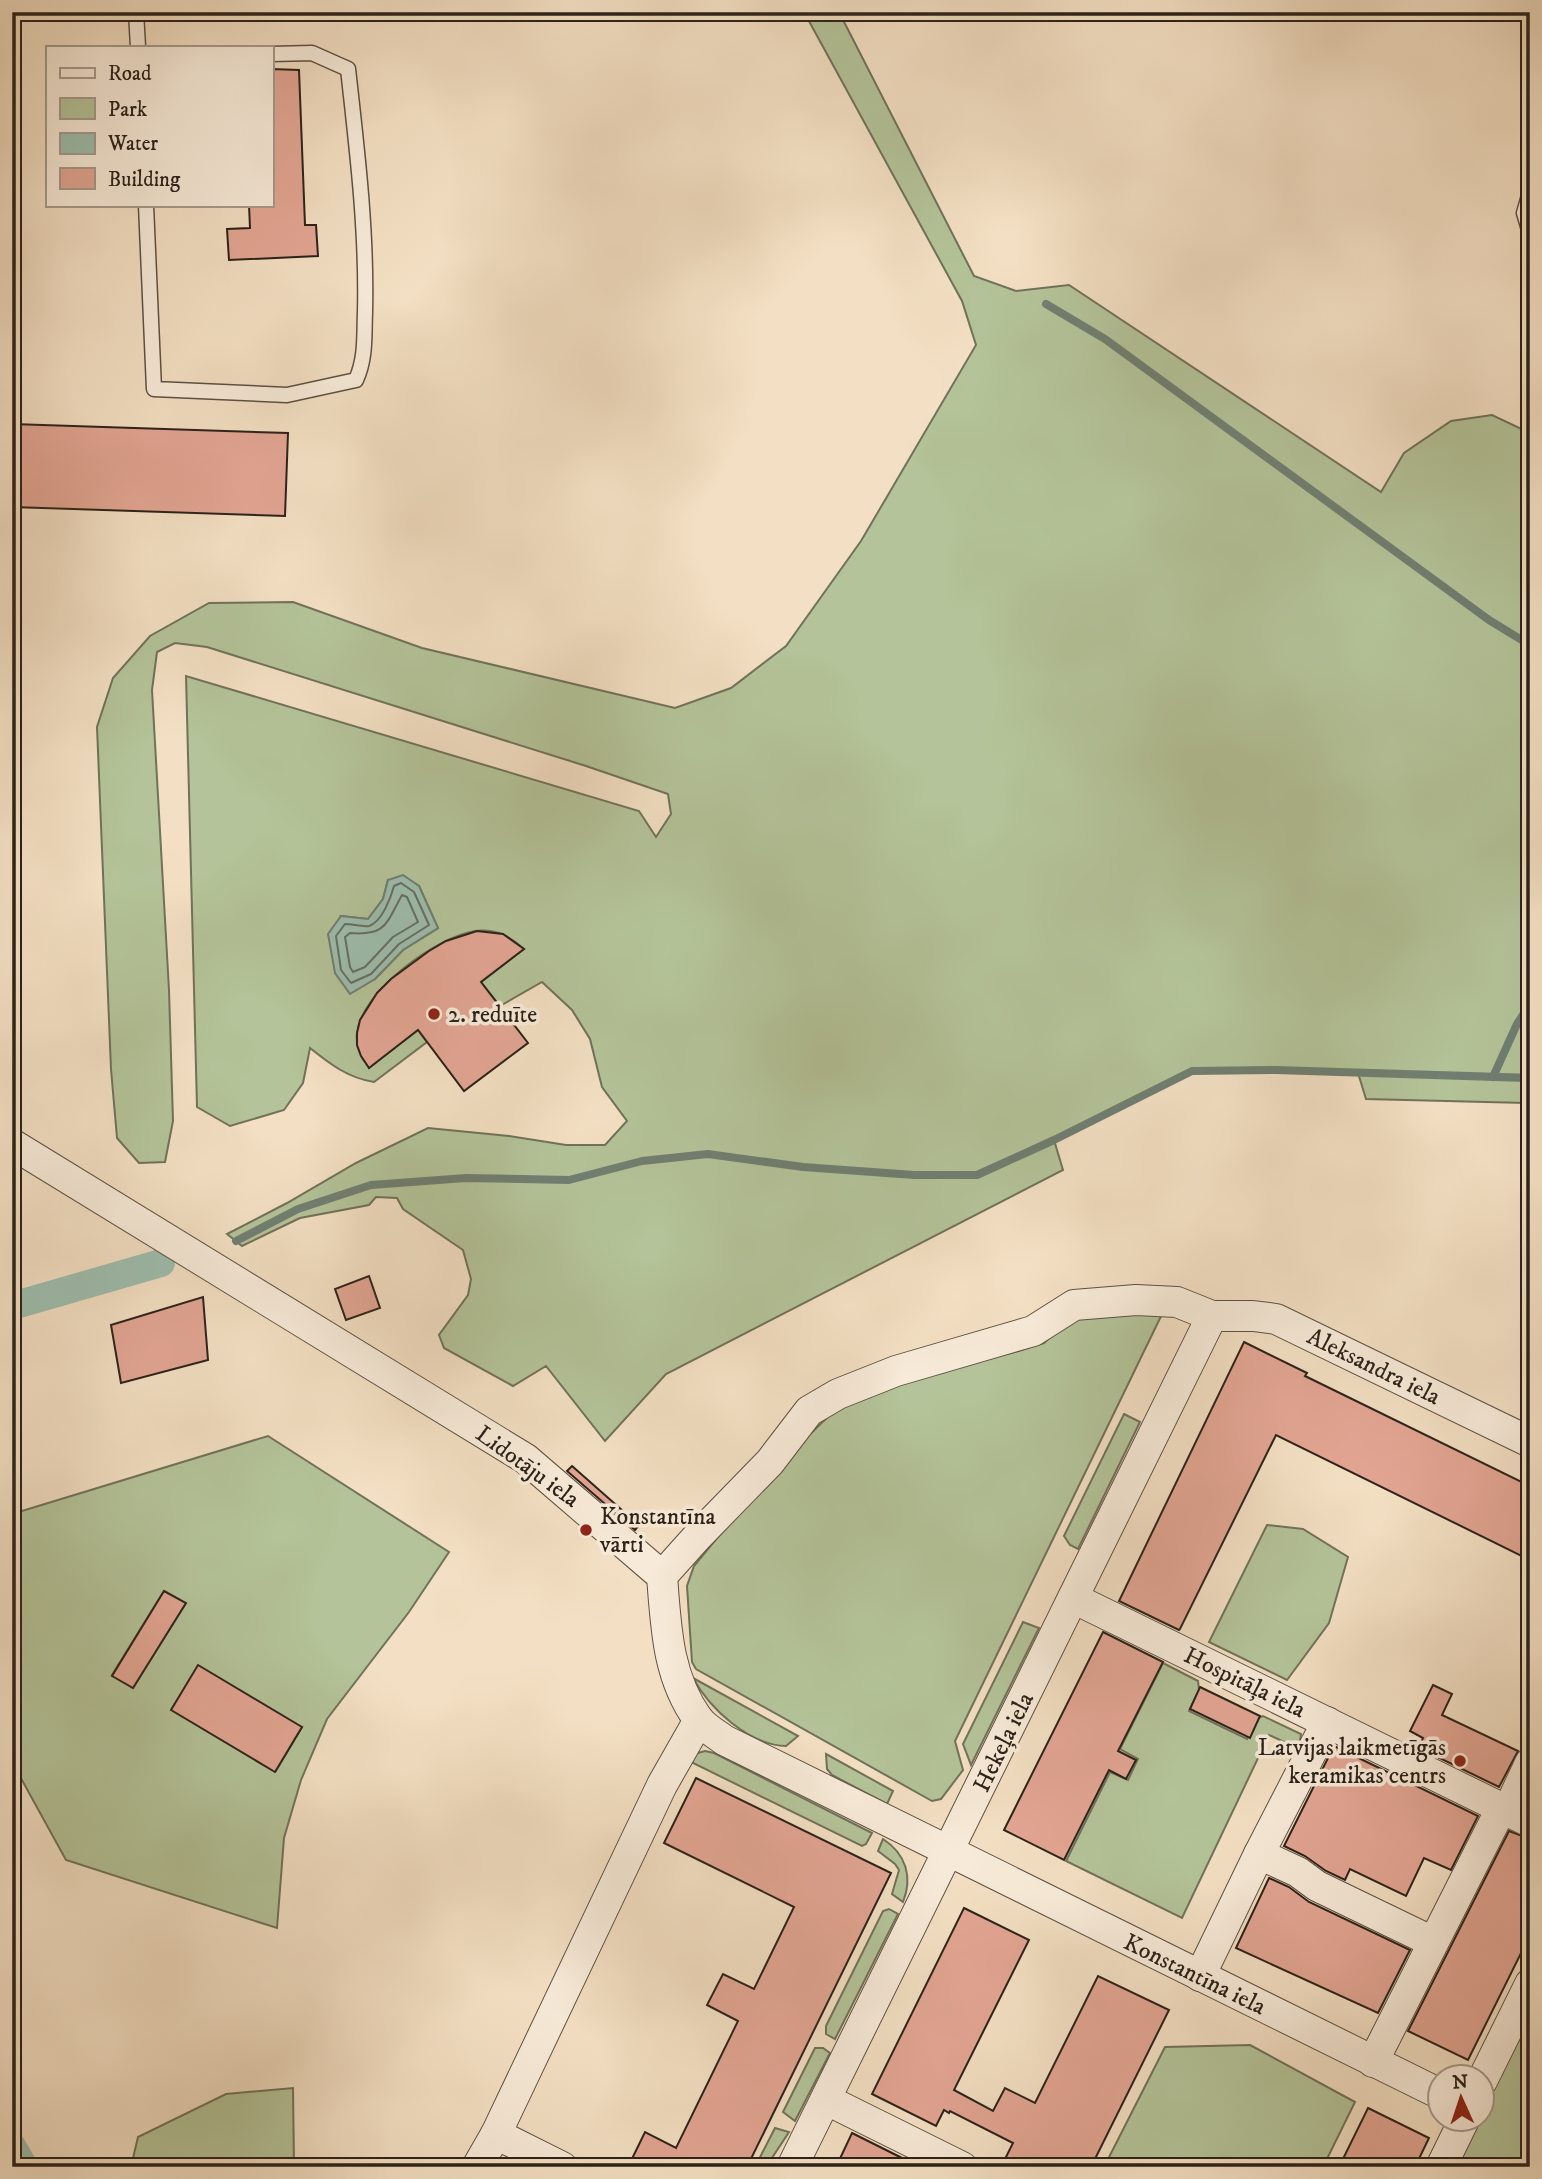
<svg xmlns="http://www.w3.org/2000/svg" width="1542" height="2179" font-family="'IM FELL DW Pica',serif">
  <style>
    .green { fill: #b4c399; stroke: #70725a; stroke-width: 2; fill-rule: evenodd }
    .water { fill: #9dbdad; stroke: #707f72; stroke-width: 2 }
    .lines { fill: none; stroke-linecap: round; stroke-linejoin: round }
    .shore { stroke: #647064; stroke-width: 2 }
    .stream { stroke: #707f72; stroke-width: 8 }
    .canal { stroke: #9dbdad; stroke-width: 28 }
    .building { fill: #e2a593; stroke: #2c221a; stroke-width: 2 }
    .lane-casing { stroke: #5e5144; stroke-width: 17 }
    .street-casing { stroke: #5e5144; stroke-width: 32 }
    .lane { stroke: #f7ead8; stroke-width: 14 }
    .street { stroke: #f7ead8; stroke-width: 30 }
    .poi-dot { fill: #8f2418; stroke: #f7ead8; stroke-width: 2.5 }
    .labels { text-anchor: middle; stroke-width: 7; stroke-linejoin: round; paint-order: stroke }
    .poi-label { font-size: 24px; fill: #2c221a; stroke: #f7ead8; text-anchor: start }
    .street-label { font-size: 24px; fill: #2c221a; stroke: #f7ead8 }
  </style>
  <rect width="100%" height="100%" fill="#f3dfc3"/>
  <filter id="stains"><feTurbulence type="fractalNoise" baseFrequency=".00286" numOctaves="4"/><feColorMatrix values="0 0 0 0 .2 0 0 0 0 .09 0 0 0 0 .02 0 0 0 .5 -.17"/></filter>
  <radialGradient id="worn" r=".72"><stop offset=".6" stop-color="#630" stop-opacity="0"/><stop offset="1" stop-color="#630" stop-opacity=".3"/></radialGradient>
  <g class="green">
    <path d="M 804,12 L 839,12 L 974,276 L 1016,291 L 1069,285 L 1381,492 L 1404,453 L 1451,421 L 1492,415 L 1530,433 L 1530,1103 L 1366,1099 L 1358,1073 L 1276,1070 L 1192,1071 L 1054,1140 L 1063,1170 L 666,1374 L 605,1441 L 546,1366 L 513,1386 L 444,1348 L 439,1335 L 468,1295 L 471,1279 L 463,1250 L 403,1209 L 397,1198 L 376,1197 L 369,1205 L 300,1218 L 242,1246 L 227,1234 L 287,1203 L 356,1163 L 428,1128 L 509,1136 L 566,1145 L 605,1145 L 627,1121 L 602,1087 L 590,1039 L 572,1010 L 542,982 L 500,1006 L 481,982 L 524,949 C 510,936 495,928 475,931 C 436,937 362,991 357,1033 C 355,1046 361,1057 369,1067 L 418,1030 L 427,1042 L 374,1082 C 348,1078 330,1064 310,1048 L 303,1083 L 284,1110 L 230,1126 L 197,1107 L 186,676 L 639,811 L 656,837 L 671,814 L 668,794 L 586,766 L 207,647 L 175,643 L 157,652 L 152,690 L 169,990 L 173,1121 L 165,1162 L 139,1163 L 117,1138 L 111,1069 L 97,727 L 113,678 L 150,636 L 209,603 L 293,602 L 422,648 L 675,708 L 731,688 L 786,646 L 861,541 L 976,345 L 962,301 ZM 388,880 L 419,886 L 438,928 L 403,950 L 375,979 L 341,916 L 368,919 L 383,899 Z"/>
    <path d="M 135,1262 L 142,1268 L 129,1285 L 12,1318 L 12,1295 Z"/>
    <path d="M 1165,1308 L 955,1741 L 963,1770 L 941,1799 L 932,1801 L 696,1669 L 692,1662 L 687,1586 L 694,1566 L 775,1468 L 836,1409 L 901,1375 L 1011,1353 L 1044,1343 L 1074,1315 Z"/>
    <path d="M 1124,1414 L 1140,1422 L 1078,1549 L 1070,1545 L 1064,1536 Z"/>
    <path d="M 268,1436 L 449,1552 L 409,1612 L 327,1719 L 301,1780 L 284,1838 L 277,1928 L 66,1860 L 12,1762 L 12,1514 ZM 164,1591 L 185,1604 L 133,1688 L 112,1675 ZM 172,1710 L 302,1727 L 276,1771 Z"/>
    <path d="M 1267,1525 L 1303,1529 L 1348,1557 L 1329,1623 L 1287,1680 L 1209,1642 Z"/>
    <path d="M 1023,1622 L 1039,1628 L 971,1765 L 963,1744 Z"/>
    <path d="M 1163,1663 L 1198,1681 L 1199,1690 L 1189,1711 L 1247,1739 L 1258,1718 L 1263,1716 L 1301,1734 L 1300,1741 L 1295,1747 L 1269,1735 L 1182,1918 L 1066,1861 L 1110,1772 L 1128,1780 L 1138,1759 L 1120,1749 Z"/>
    <path d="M 693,1678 L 798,1736 L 786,1746 C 749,1745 710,1709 693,1678 Z"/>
    <path d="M 705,1751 L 714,1753 L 872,1833 L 866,1844 L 862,1846 L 689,1761 L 698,1753 Z"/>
    <path d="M 826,1754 L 893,1791 L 887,1804 L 832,1775 L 827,1769 Z"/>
    <path d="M 883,1839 C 906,1854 913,1877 903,1902 L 892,1894 L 899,1870 L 895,1864 L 878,1851 Z"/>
    <path d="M 889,1909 L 898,1914 L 835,2039 L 826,2034 L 826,2026 L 883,1911 Z"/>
    <path d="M 1530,2004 L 1530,2167 L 1453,2167 L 1475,2120 L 1482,2120 L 1483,2104 Z"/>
    <path d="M 1250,2045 L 1355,2102 L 1323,2167 L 1104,2167 L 1165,2047 Z"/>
    <path d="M 815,2048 L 823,2048 L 830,2053 L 795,2121 L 783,2112 Z"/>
    <path d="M 293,2088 L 294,2167 L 131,2167 L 138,2137 L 226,2094 Z"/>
    <path d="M 775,2128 L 789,2132 L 766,2167 L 755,2167 Z"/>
  </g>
  <path class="water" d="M 403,875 L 419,886 L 438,928 L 403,950 L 375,979 L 350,994 L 335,973 L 328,934 L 341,916 L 368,919 L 383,899 L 388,880 Z"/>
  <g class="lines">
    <g class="shore">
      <path d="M 401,883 L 414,892 L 429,925 L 399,944 L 371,974 L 351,983 L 341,970 L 336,936 L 345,924 C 352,924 362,927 369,926 C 382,922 391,897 394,886 Z"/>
      <path d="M 402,895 L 407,897 L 418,922 L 393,937 L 365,967 L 353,972 L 350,967 L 345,937 L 350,933 C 386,936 386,924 402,895 Z"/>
    </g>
    <g class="stream">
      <path d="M 1046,304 L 1105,339 L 1489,620 L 1530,645"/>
      <path d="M 1493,1077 L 1517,1024 L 1530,1004"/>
      <path d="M 236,1241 L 298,1209 L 371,1185 L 466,1178 L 569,1180 L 642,1161 L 708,1154 L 803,1167 L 914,1175 L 977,1175 L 1054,1140 L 1192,1071 L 1276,1070 L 1530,1078"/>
    </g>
    <g class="canal">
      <path d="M 12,1306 L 161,1263"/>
      <path d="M 12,2146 L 24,2167"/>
    </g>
  </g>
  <g class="building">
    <path d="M 271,69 L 299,70 L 305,225 L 316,225 L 318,256 L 229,260 L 227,229 L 250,228 L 249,205 L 271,205 Z"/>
    <path d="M 12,424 L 288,433 L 285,516 L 12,507 Z"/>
    <path d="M 477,931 L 503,934 L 524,949 L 481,982 L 528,1043 L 464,1091 L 418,1030 L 369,1068 L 361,1056 L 357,1045 L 357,1033 L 360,1020 L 377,993 L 391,979 L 429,951 L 446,941 Z"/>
    <path d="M 369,1276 L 380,1308 L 346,1320 L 335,1289 Z"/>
    <path d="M 203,1297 L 208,1360 L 121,1383 L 111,1325 Z"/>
    <path d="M 1244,1342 L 1307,1373 L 1305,1376 L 1530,1486 L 1530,1560 L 1276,1435 L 1180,1629 L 1179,1630 L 1119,1601 Z"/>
    <path d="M 572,1466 L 639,1525 L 635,1530 L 567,1471 Z"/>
    <path d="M 164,1591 L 186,1603 L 133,1688 L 112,1676 Z"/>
    <path d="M 1103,1632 L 1163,1662 L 1118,1751 L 1136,1760 L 1126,1779 L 1109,1770 L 1064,1860 L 1004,1830 Z"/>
    <path d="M 198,1665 L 302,1727 L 275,1772 L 171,1710 Z"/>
    <path d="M 1433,1685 L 1452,1694 L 1442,1715 L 1518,1751 L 1499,1787 L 1419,1748 L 1423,1738 L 1410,1731 Z"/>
    <path d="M 1200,1687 L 1260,1716 L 1250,1738 L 1190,1709 Z"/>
    <path d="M 1334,1746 L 1478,1816 L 1451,1870 L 1424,1858 L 1406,1896 L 1350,1869 L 1345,1880 L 1326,1871 L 1305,1856 L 1284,1846 Z"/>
    <path d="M 696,1778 L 891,1873 L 747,2167 L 628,2167 L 645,2132 L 676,2148 L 738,2021 L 707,2005 L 723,1974 L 754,1989 L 794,1907 L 664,1843 Z"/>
    <path d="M 1509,1831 L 1530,1839 L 1530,1935 L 1468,2060 L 1408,2031 Z"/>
    <path d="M 1269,1878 L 1289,1887 L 1309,1902 L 1410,1950 L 1378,2013 L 1236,1948 Z"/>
    <path d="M 964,1908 L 1029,1940 L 954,2090 L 993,2111 L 1005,2088 L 1035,2103 L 1098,1976 L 1169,2010 L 1091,2167 L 1020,2167 L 1005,2159 L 1013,2143 L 950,2111 L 949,2113 L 944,2110 L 936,2126 L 872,2094 Z"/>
    <path d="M 1368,2108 L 1429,2138 L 1415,2167 L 1339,2167 Z"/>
    <path d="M 852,2133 L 920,2167 L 836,2167 Z"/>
  </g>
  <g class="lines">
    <g class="lane-casing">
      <g id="lane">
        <path d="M 136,12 L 138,47"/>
        <path d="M 1530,192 L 1524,213 L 1530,233"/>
        <path d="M 146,205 L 154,389 L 287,395 L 356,380 C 366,358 364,336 365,312 C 367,231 357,149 348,69 L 312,53 L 271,54"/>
      </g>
    </g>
    <g class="street-casing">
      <g id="street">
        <path d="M 12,1144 L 526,1459 L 662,1576 C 666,1626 667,1676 698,1719 C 704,1727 716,1734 724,1740 L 1440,2094"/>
        <path d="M 662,1576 L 697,1537 L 770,1462 L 809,1411 L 838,1394 L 896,1371 L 1033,1331 L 1074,1305 L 1136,1300 L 1177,1302 L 1212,1316 L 1253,1316 L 1276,1319 L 1530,1442"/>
        <path d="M 1073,1598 L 1530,1822"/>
        <path d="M 1508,1810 L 1530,1763"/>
        <path d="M 1259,1854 L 1298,1872 L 1317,1886 L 1433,1942"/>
        <path d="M 1200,1976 L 1259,1854 L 1327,1722"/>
        <path d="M 1373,2062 L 1502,1807"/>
        <path d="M 1482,2081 L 1530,1984"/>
        <path d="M 827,2100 L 962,2167"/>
        <path d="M 496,2134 L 562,2167"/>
        <path d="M 477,2167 L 496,2134 L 662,1785 L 699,1720"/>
        <path d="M 792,2167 L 1212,1316"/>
        <path d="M 1441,2167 L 1464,2120"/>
      </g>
    </g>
    <use href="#lane" class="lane"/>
    <use href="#street" class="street"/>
  </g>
  <g class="poi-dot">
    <circle cx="434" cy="1014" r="7"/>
    <circle cx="586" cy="1530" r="7"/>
    <circle cx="1460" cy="1761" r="7"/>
  </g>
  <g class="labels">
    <g class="poi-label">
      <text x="448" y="1022">2. reduīte</text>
      <text x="600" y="1524">Konstantīna<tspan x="600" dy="28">vārti</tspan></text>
      <text x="1446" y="1755" text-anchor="end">Latvijas laikmetīgās<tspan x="1446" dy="28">keramikas centrs</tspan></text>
    </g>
    <g class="street-label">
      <text transform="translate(1374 1366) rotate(26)" y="8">Aleksandra iela</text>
      <text transform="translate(528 1466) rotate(36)" y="8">Lidotāju iela</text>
      <text transform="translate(1245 1682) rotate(26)" y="8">Hospitāļa iela</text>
      <text transform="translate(1003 1742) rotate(-64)" y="8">Hekeļa iela</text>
      <text transform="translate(1195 1974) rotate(26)" y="8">Konstantīna iela</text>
    </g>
  </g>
  <rect width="1542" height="2179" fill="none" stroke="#f3dfc3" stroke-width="42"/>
  <rect x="14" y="14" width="1514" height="2151" fill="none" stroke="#2c221a" stroke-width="3.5"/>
  <rect x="21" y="21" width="1500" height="2137" fill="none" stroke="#2c221a" stroke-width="2"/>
  <rect x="46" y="46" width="228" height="161" fill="#f7ead8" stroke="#a69a8c" stroke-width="2"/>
  <rect x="60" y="68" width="35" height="10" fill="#f7ead8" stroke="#a69a8c" stroke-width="2"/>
  <text x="108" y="80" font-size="21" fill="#2c221a">Road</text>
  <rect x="60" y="98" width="35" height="21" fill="#b4c399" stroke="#a69a8c" stroke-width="2"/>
  <text x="108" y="116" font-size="21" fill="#2c221a">Park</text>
  <rect x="60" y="133" width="35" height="21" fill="#9dbdad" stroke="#a69a8c" stroke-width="2"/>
  <text x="108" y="150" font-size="21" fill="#2c221a">Water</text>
  <rect x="60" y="168" width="35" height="21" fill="#e2a593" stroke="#a69a8c" stroke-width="2"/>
  <text x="108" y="186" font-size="21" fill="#2c221a">Building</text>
  <g transform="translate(1461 2098) rotate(357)"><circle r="33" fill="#f7ead8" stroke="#a69a8c" stroke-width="2"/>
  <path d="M0-5L12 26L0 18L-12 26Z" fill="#8f2418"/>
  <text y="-10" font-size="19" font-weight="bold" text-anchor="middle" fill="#2c221a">N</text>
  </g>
  <rect width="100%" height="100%" filter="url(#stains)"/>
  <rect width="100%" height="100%" fill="url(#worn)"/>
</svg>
